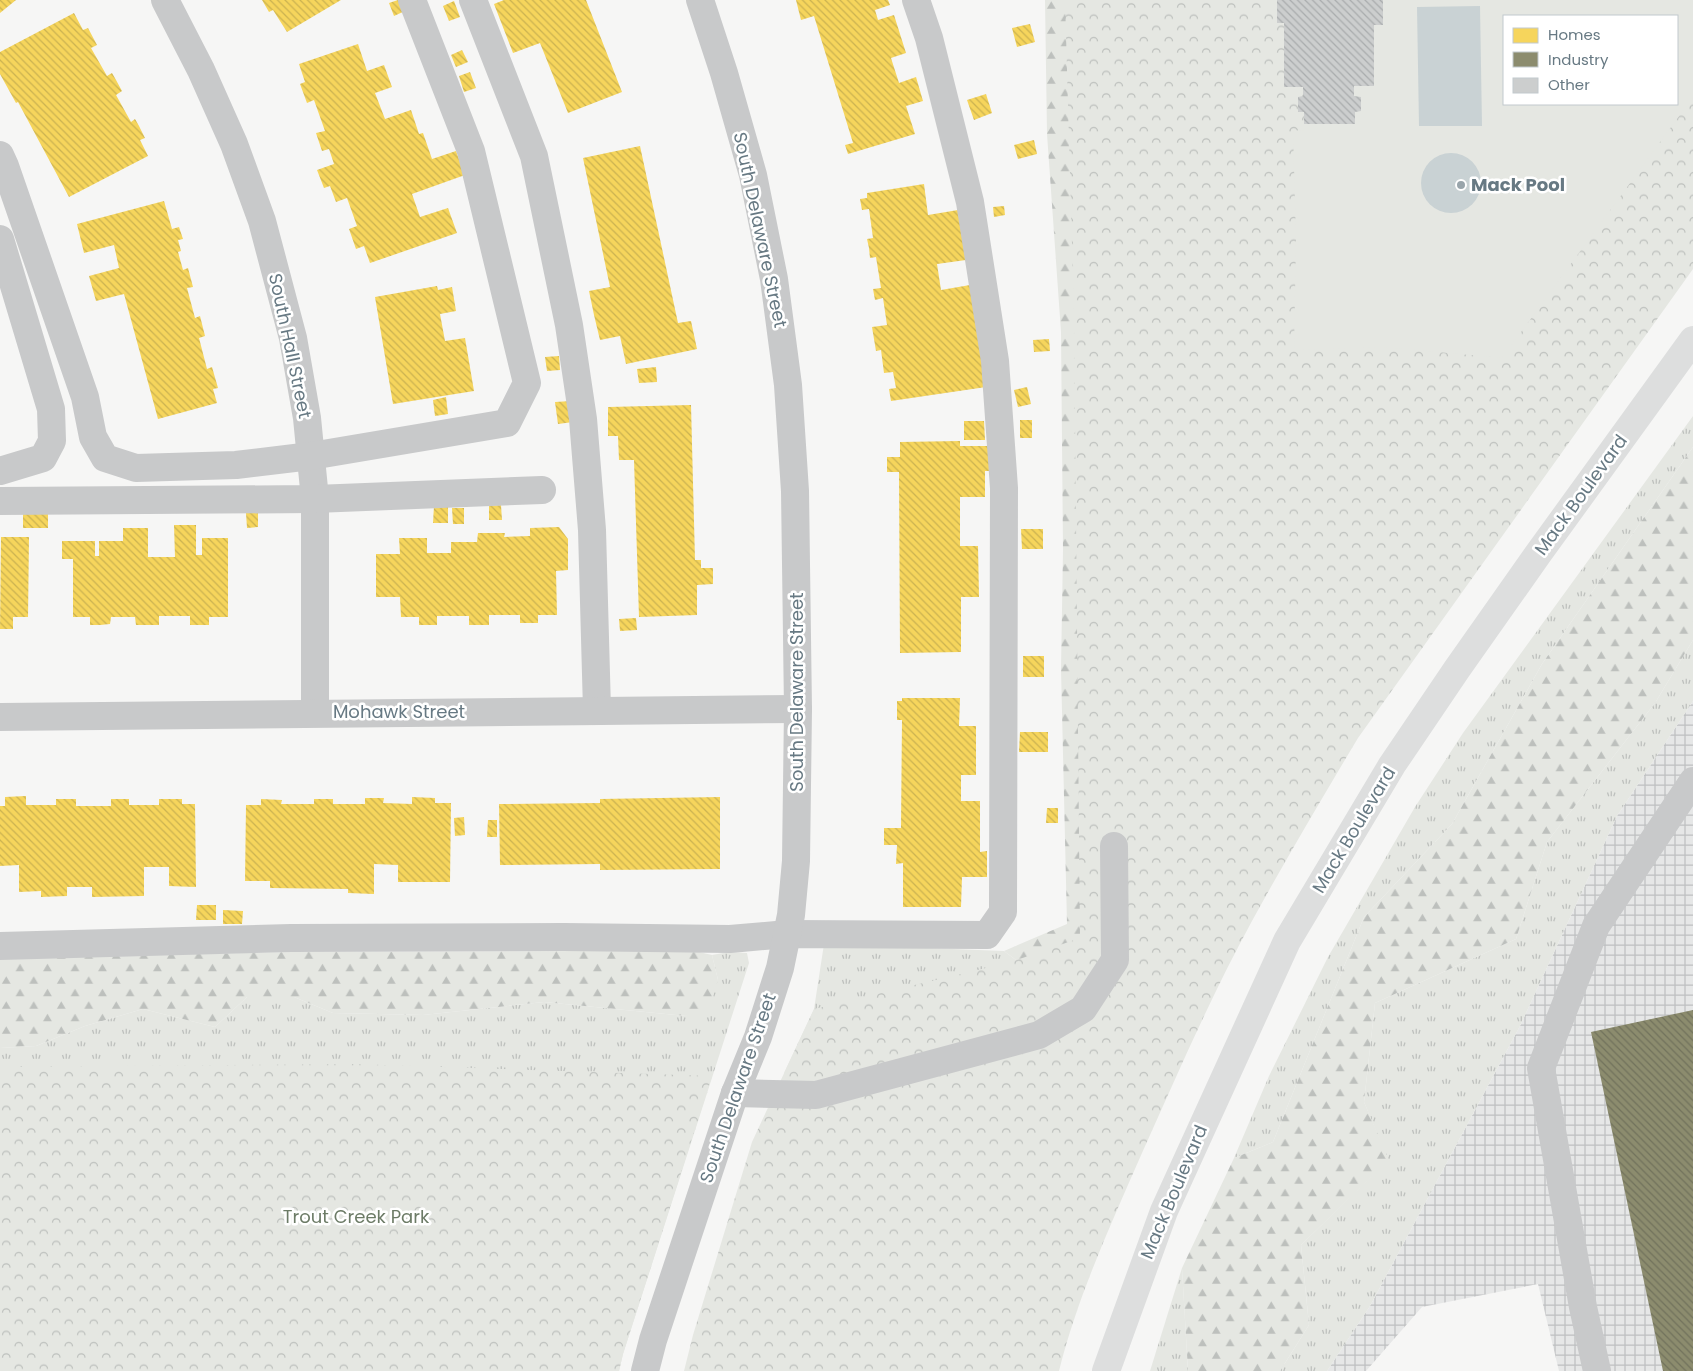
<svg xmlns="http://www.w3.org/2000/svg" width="1693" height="1371" font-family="Poppins,sans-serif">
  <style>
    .industrial { fill: url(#industrial-grid) }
    .grass { fill: url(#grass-tufts) }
    .forest { fill: url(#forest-firs) }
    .park { fill: url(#park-crowns); fill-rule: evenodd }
    .pitch { fill: #e5e7e2; fill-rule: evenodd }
    .water { fill: #c9d2d4 }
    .homes { fill: url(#homes-back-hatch) }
    .industry { fill: url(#industry-back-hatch) }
    .building { fill: url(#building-back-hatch) }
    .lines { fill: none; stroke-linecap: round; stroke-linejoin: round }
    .minor { stroke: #c8c9ca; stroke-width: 28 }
    .major { stroke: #dddede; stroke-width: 28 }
    .poi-dot { fill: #99a5ab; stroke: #fff; stroke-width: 2 }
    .labels { text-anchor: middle; stroke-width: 5; stroke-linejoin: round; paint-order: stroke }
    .poi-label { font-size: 18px; font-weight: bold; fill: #677983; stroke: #fff; text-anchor: start }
    .street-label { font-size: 18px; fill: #677983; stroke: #fff }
    .park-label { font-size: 18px; fill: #6c7b66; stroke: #fff }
  </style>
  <defs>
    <pattern id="industrial-grid" width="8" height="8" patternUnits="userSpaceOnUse" patternTransform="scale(1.25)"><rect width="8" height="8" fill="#e6e7e7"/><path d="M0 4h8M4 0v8" fill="none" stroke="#bec0c1"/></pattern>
    <pattern id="grass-tufts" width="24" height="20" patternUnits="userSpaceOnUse" patternTransform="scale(1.25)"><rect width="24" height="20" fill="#e5e7e2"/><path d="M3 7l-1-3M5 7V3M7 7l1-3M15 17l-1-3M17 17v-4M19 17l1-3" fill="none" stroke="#bdc0bd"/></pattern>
    <pattern id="forest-firs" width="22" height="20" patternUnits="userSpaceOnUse" patternTransform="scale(1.25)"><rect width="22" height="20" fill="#e5e7e2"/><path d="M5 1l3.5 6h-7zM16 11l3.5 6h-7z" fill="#bdc0bd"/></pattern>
    <pattern id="park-crowns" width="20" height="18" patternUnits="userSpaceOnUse" patternTransform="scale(1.25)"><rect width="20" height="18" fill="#e5e7e2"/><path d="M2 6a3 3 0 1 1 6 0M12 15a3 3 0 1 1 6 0" fill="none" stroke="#bdc0bd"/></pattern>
    <pattern id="homes-back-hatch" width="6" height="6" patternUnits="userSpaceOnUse" patternTransform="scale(1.25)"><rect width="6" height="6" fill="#f6d55c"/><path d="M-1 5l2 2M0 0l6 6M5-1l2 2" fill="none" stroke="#cbb251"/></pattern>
    <pattern id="industry-back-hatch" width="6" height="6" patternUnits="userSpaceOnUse" patternTransform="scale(1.25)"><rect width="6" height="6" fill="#8c8c6e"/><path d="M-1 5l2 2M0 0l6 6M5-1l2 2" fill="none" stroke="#71725c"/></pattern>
    <pattern id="building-back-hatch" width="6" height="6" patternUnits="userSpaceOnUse" patternTransform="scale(1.25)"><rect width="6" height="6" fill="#cccece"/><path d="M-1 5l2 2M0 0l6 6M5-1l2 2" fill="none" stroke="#a9acad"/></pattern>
  </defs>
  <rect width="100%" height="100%" fill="#f6f6f5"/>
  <path class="industrial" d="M 1693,701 L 1693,1371 L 1559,1371 L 1538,1284 L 1422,1307 L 1366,1371 L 1327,1371 L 1370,1306 L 1520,1026 L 1617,816 Z"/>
  <g class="grass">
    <path d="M 1693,416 L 1693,447 L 1542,664 L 1452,824 L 1364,917 L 1273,1142 L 1234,1158 L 1269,1076 L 1328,957 L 1415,807 L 1463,733 Z"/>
    <path d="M 1693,640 L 1693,701 L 1617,816 L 1520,1026 L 1370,1306 L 1327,1371 L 1280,1371 L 1309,1325 L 1301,1245 L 1388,1160 L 1364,1102 L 1375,1003 L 1516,939 L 1547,842 L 1655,703 Z"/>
    <path d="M 824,944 L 1004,951 L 1062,995 L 784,1073 L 814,1009 Z"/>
    <path d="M 729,952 L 747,953 L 749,963 L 623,1354 L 619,1371 L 0,1326 L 0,1048 L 36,1046 L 85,1026 L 143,1009 L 215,1027 L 247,997 L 294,997 L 333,1013 L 423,1015 L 544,1002 L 686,1016 L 718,980 L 712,955 Z"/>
    <path d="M 1182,1268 L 1188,1371 L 1150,1371 Z"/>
  </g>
  <g class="forest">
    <path d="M 1045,0 L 1088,0 L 1092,934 L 1062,995 L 1004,951 L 1067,924 L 1061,669 L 1063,550 L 1061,332 L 1047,134 Z"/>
    <path d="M 1693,447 L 1693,640 L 1655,703 L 1547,842 L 1516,939 L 1375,1003 L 1364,1102 L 1389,1160 L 1301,1245 L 1309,1325 L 1280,1371 L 1188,1371 L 1182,1268 L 1234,1158 L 1273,1142 L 1364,917 L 1452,824 L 1542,664 Z"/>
    <path d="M 686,949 L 712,955 L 718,980 L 710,1007 L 686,1016 L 544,1002 L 423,1015 L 333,1013 L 294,997 L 247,997 L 215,1027 L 143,1009 L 85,1026 L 36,1046 L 0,1048 L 0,958 L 290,952 L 575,951 Z"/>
  </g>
  <g class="park">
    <path d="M 1065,0 L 1693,0 L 1693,269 L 1358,738 C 1322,798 1286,859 1252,921 C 1211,996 1177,1075 1142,1153 C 1111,1224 1078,1295 1059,1371 L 684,1371 L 693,1335 L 752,1142 L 814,1009 L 1011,962 L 1080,938 L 1074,315 ZM 1504,16 L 1677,16 L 1677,104 L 1504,104 Z"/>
    <path d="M 355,1064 L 712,1076 L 623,1354 L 619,1371 L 0,1371 L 0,1067 Z"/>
  </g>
  <path class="pitch" d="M 1276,0 L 1693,0 L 1693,97 L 1502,358 L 1384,347 L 1294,350 L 1296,239 L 1293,130 L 1304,131 L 1304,112 L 1298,112 L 1298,97 L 1303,96 L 1303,87 L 1284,87 L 1284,23 L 1277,23 ZM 1504,16 L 1677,16 L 1677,104 L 1504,104 Z"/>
  <g class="water">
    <path d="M 1480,6 L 1482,126 L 1419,126 L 1417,7 Z"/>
    <circle cx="1451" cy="183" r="30"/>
  </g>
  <g class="homes">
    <path d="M 0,0 L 16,0 L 0,13 Z"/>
    <path d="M 262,0 L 341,0 L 287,32 L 273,10 L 269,12 Z"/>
    <path d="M 398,0 L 401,0 L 405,11 L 394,16 L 389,3 Z"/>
    <path d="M 504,0 L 586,0 L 622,92 L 568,113 L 540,43 L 513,53 L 494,4 Z"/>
    <path d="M 796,0 L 888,0 L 890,5 L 875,10 L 878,20 L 894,15 L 906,53 L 891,58 L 899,83 L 916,77 L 923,101 L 906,106 L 915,134 L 848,154 L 845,145 L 853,143 L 814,16 L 801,20 Z"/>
    <path d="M 454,1 L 460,17 L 449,21 L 443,6 Z"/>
    <path d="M 74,13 L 83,30 L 88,28 L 97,45 L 91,48 L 107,76 L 112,73 L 116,80 L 122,91 L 116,95 L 131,122 L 135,119 L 139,126 L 145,138 L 140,140 L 148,156 L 69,197 L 18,102 L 16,103 L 0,74 L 0,52 Z"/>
    <path d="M 1030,24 L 1035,42 L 1017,47 L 1012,28 Z"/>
    <path d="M 358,44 L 367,71 L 384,65 L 392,87 L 375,93 L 385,119 L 411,110 L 419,134 L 423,133 L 432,159 L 456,151 L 465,175 L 412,194 L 420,217 L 448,208 L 457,233 L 370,263 L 364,246 L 356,249 L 349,229 L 357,226 L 347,198 L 336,202 L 330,186 L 324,188 L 317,170 L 334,164 L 329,149 L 322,151 L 316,133 L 325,131 L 314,100 L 307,103 L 300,84 L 305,82 L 299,64 Z"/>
    <path d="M 462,50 L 468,62 L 456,67 L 451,55 Z"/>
    <path d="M 470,72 L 476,88 L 464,92 L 459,76 Z"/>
    <path d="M 986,94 L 992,113 L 974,120 L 967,100 Z"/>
    <path d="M 1034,140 L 1037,154 L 1018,159 L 1014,145 Z"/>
    <path d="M 640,146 L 678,323 L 691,321 L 697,349 L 626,364 L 620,336 L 600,340 L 594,315 L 589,291 L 610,287 L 583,158 Z"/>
    <path d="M 924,184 L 928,215 L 958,210 L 966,260 L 937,264 L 941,290 L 970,285 L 986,387 L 891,401 L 889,389 L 896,388 L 893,372 L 884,373 L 881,350 L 876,351 L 872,327 L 887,325 L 883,298 L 875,300 L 873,289 L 881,288 L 876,257 L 870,258 L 869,248 L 867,239 L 873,238 L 869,209 L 862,210 L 860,199 L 867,198 L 867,193 Z"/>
    <path d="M 164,201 L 172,229 L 179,227 L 183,239 L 178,240 L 181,251 L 178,252 L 183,270 L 188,268 L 193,287 L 187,288 L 195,318 L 200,316 L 205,336 L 199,338 L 207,369 L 212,367 L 218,388 L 213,389 L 217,403 L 158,419 L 124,294 L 96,301 L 89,276 L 119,268 L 114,245 L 84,253 L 77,224 Z"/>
    <path d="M 1004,206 L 1005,215 L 994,217 L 993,207 Z"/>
    <path d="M 437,286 L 438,290 L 452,287 L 456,311 L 440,314 L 445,341 L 465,338 L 474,391 L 393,404 L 375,297 Z"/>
    <path d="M 1049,339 L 1050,351 L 1034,352 L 1033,340 Z"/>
    <path d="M 559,356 L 560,370 L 547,371 L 545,357 Z"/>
    <path d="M 656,367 L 657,382 L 639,383 L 637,369 Z"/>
    <path d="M 1027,387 L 1031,404 L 1018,407 L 1014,390 Z"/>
    <path d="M 446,397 L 448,414 L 435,416 L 433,400 Z"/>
    <path d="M 571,401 L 573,422 L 558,424 L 555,402 Z"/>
    <path d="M 691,405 L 695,560 L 701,560 L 701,568 L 713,568 L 713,584 L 697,585 L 697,615 L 639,617 L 634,460 L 619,460 L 618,436 L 608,436 L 608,407 Z"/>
    <rect x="1020" y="420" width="12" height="18"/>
    <path d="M 964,421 L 984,421 L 985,440 L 964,440 Z"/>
    <path d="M 960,441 L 960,446 L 991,446 L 991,471 L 985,471 L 985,497 L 960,497 L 960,546 L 978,546 L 979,597 L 961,597 L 961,652 L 900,653 L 899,472 L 887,472 L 887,457 L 900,457 L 900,442 Z"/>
    <path d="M 501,505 L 502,520 L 489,520 L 489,506 Z"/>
    <path d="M 434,506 L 448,507 L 448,523 L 433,523 Z"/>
    <path d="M 452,508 L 464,508 L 464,524 L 453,524 Z"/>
    <path d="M 48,511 L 48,528 L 23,528 L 23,512 Z"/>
    <path d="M 246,513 L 258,513 L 258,527 L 247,528 Z"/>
    <path d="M 174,525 L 196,525 L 196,555 L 202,555 L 202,538 L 228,538 L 228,617 L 209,617 L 209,625 L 190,625 L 190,616 L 159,616 L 159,625 L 136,625 L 135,617 L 111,617 L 110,624 L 100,625 L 90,625 L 90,617 L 73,617 L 73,559 L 62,559 L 62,541 L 95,541 L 95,556 L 99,556 L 99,541 L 123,541 L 123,528 L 148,528 L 148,557 L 175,557 Z"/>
    <path d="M 559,527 L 568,539 L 568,570 L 556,571 L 557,615 L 538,615 L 538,623 L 520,623 L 520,615 L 489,615 L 489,625 L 469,625 L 469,616 L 437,616 L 437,625 L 419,625 L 419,617 L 401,617 L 400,597 L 376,597 L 376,554 L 400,554 L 399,538 L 427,538 L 427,553 L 451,553 L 451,542 L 477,542 L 478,533 L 505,533 L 504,537 L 530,536 L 530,528 Z"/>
    <path d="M 1021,529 L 1043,529 L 1043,549 L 1022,549 Z"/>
    <path d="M 1,537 L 29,537 L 28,617 L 13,617 L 13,629 L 0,629 Z"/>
    <path d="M 636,618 L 637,630 L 620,631 L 619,619 Z"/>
    <rect x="1023" y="656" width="21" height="21"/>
    <path d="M 902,698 L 960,698 L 959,726 L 976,726 L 976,775 L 961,775 L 961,801 L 980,801 L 980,852 L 987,851 L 987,877 L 962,877 L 961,907 L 903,907 L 903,863 L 896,864 L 897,845 L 884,845 L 884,828 L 901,828 L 902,720 L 897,720 L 897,701 L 902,701 Z"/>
    <path d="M 1020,732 L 1048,732 L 1048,752 L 1019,752 Z"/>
    <path d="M 26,796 L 26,805 L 56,805 L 56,799 L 76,799 L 76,806 L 111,806 L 111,799 L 129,799 L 129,805 L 159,805 L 159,799 L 182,799 L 182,804 L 195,804 L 196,887 L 169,886 L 169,867 L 144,867 L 144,896 L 92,897 L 92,887 L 67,887 L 67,896 L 41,897 L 41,891 L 19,892 L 19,865 L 0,866 L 0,806 L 5,806 L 5,797 Z"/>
    <path d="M 412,797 L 435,798 L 435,803 L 451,803 L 450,882 L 398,882 L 398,865 L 374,864 L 374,894 L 348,893 L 348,889 L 270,888 L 270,881 L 245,881 L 246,805 L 261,805 L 261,799 L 282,800 L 281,804 L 314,804 L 314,799 L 333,799 L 333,804 L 365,804 L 365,798 L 384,798 L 383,803 L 412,804 Z"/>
    <path d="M 720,797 L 720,869 L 600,870 L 600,864 L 500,865 L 499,804 L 600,803 L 600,799 Z"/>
    <path d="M 1047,808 L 1058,808 L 1058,823 L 1046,823 Z"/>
    <path d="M 464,817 L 465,835 L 455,836 L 454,818 Z"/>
    <path d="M 488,820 L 497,820 L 497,837 L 487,837 Z"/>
    <path d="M 197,905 L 216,905 L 216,920 L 196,920 Z"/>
    <path d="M 223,910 L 243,911 L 242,924 L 223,924 Z"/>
  </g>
  <path class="industry" d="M 1693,1010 L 1693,1371 L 1663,1371 L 1591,1032 Z"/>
  <path class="building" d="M 1277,0 L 1383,0 L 1383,25 L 1374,25 L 1374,86 L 1354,86 L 1354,96 L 1361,97 L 1361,111 L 1355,112 L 1355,124 L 1304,124 L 1304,112 L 1298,112 L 1298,97 L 1303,96 L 1303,87 L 1284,87 L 1284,23 L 1277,23 Z"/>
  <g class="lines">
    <g class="minor">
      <path d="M 165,0 L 201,70 L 234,144 L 262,221 L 293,338 L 307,418 L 315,499 L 315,713"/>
      <path d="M 473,0 L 534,156 L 569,325 L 583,419 L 592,530 L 597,710"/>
      <path d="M 0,155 L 5,166 L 85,397 L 93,437 L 105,458 L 136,468 L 236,465 L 311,456 L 507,423 L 527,383 L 471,151 L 412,0"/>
      <path d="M 0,239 L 51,409 L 52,441 L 43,458 L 0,471"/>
      <path d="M 0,501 L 315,499 L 542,490"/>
      <path d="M 0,717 L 798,709"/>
      <path d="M 0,946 L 291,938 L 564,937 L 730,939 L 787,934 L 987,935 L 1003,912 L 1004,488 L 995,361 L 970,202 L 929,38 L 916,0"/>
      <path d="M 735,1093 L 816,1095 L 1039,1035 L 1083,1009 L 1115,960 L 1114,846"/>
      <path d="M 645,1371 L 653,1340 L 735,1093 L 758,1037 L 780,968 L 791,915 L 796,861 L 798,709 L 795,491 L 788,385 L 774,279 L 753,175 L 724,73 L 700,0"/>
      <path d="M 1597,1371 L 1583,1307 L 1541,1068 L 1596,926 L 1693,781"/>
    </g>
    <path class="major" d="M 1106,1371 L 1164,1211 L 1287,941 L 1392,765 L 1457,669 L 1538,554 L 1693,340"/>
  </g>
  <circle class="poi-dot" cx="1461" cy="185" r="5"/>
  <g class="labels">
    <g class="poi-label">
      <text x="1471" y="191">Mack Pool</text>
    </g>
    <g class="street-label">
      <text transform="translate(760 230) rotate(78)" y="6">South Delaware Street</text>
      <text transform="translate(290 346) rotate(78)" y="6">South Hall Street</text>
      <text transform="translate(1581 495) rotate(-54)" y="6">Mack Boulevard</text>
      <text transform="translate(797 692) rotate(-90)" y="6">South Delaware Street</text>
      <text x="399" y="718">Mohawk Street</text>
      <text transform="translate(1354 830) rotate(-59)" y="6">Mack Boulevard</text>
      <text transform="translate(738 1088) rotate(-71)" y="6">South Delaware Street</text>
      <text transform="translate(1174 1192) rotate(-67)" y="6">Mack Boulevard</text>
    </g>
    <g class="park-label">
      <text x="356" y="1223">Trout Creek Park</text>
    </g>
  </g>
  <rect x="1503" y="15" width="175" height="90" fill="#ffffff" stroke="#c2c9cd"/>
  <rect x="1513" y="28" width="25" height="15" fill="#f6d55c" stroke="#c2c9cd"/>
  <text x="1548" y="40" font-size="15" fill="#677983">Homes</text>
  <rect x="1513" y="52" width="25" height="15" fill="#8c8c6e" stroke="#c2c9cd"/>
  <text x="1548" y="65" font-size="15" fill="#677983">Industry</text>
  <rect x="1513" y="78" width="25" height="15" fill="#cccece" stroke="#c2c9cd"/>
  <text x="1548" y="90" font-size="15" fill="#677983">Other</text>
</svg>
